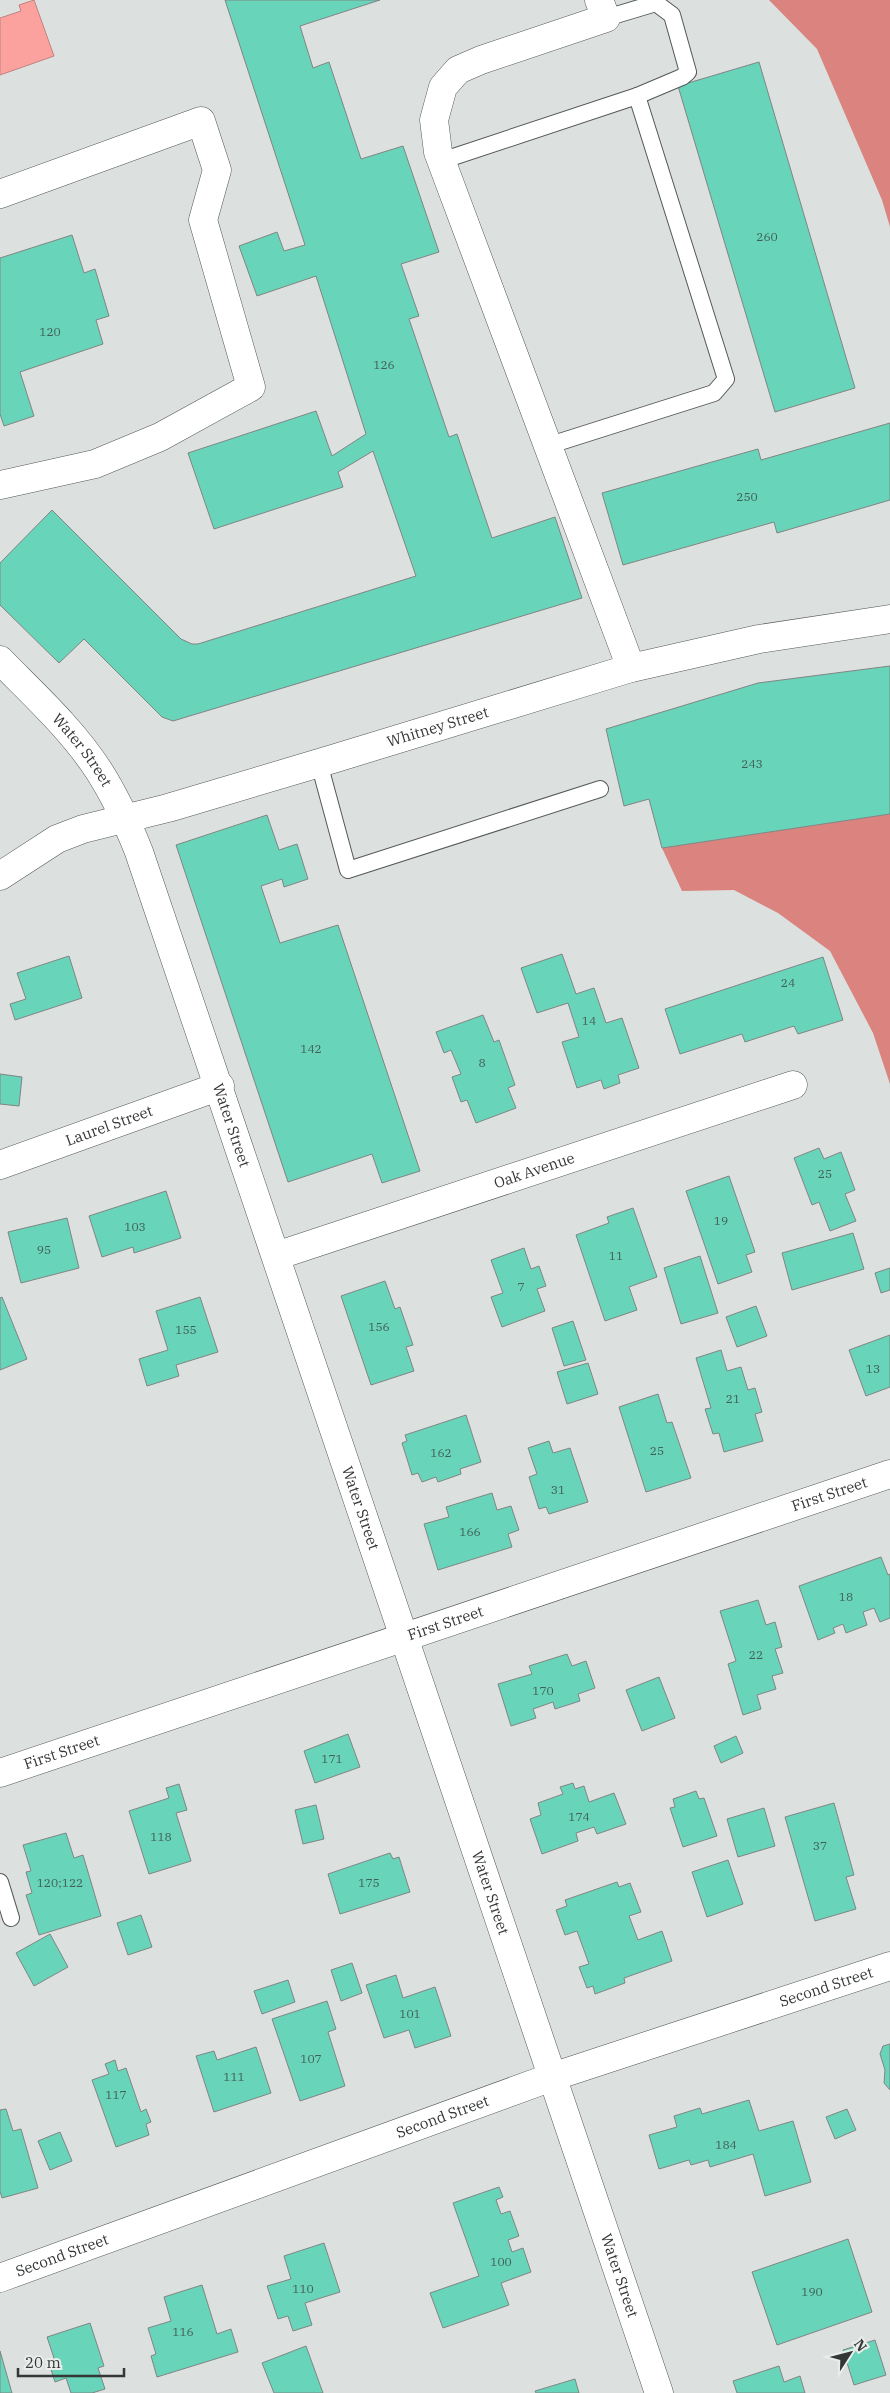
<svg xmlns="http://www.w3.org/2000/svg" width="890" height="2393" font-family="'IBM Plex Serif',serif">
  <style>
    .forest { fill: #da837f }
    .water { fill: #fca29e; stroke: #c0827f }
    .building { fill: #68d4b9; stroke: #818583 }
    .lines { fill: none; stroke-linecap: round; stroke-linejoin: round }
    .lane-casing { stroke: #545857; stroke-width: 18 }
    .street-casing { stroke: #545857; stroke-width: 29 }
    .secondary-casing { stroke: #545857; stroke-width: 29 }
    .lane { stroke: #fff; stroke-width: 16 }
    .street { stroke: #fff; stroke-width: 28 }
    .secondary { stroke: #fff; stroke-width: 28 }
    .labels { text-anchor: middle; stroke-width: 4; stroke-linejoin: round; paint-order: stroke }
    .number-label { font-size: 12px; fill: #425e58 }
    .street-label { font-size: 15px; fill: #353737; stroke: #e9eeec }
  </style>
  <rect width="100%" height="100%" fill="#dce1df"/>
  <g class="forest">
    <path d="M 769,0 L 890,0 L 890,227 L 882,200 L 817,49 Z"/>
    <path d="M 890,814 L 890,1084 L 873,1033 L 830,951 L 778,913 L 734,890 L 682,891 L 662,848 Z"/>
  </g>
  <path class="water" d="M 34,0 L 54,56 L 0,75 L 0,18 L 21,11 L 19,5 Z"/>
  <g class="building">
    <path d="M 225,0 L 380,0 L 300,26 L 313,68 L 329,62 L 361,159 L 403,146 L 439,252 L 401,264 L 419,316 L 409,319 L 449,437 L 457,434 L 492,538 L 555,517 L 582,598 L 173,721 L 162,717 L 84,639 L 59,663 L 0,605 L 0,563 L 52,510 L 181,639 L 192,644 L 198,644 L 416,576 L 373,451 L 338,472 L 343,487 L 214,529 L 188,453 L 316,411 L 332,456 L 366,434 L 316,276 L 257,296 L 239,246 L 277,232 L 284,251 L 305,245 Z"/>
    <path d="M 759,62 L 855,388 L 775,412 L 678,86 Z"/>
    <path d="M 72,235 L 84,273 L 95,269 L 109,316 L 96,320 L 103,344 L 20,372 L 34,416 L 4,426 L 0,414 L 0,258 Z"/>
    <path d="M 890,423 L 890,500 L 777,533 L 774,522 L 623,565 L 602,493 L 758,449 L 761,460 Z"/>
    <path d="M 890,666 L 890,814 L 662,848 L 649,799 L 624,806 L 606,729 L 758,683 Z"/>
    <path d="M 267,815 L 279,850 L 297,844 L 308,879 L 284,887 L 282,879 L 261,886 L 280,943 L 338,925 L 420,1171 L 382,1183 L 372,1154 L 288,1182 L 176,845 Z"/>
    <path d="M 562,954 L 576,994 L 594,988 L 606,1023 L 622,1018 L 639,1068 L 618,1075 L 620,1083 L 604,1089 L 601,1080 L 577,1088 L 562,1042 L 579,1037 L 568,1003 L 537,1013 L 521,968 Z"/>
    <path d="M 69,956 L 82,998 L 15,1020 L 10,1004 L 26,999 L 17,973 Z"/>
    <path d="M 823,957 L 843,1020 L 798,1034 L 794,1026 L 745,1042 L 742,1034 L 680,1054 L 665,1009 Z"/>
    <path d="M 483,1015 L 494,1042 L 499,1040 L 515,1085 L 508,1088 L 516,1108 L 476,1123 L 467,1100 L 461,1102 L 452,1077 L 461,1074 L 451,1050 L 444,1053 L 436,1032 Z"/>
    <path d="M 0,1074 L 22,1077 L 19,1106 L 0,1104 Z"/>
    <path d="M 819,1148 L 824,1159 L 841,1152 L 855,1190 L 845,1194 L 856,1221 L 830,1231 L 819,1202 L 812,1205 L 794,1158 Z"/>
    <path d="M 729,1176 L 755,1252 L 746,1255 L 752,1272 L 718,1284 L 686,1191 Z"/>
    <path d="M 166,1191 L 181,1238 L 134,1253 L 133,1247 L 102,1257 L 89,1216 Z"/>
    <path d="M 633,1208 L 657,1277 L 629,1287 L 637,1310 L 605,1321 L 576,1235 L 609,1223 L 607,1217 Z"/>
    <path d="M 67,1218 L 79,1268 L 21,1283 L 8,1232 Z"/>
    <path d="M 853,1233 L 864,1269 L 792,1290 L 782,1253 Z"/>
    <path d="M 524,1248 L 531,1269 L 539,1266 L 546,1286 L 537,1289 L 545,1311 L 502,1327 L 491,1297 L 503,1293 L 491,1260 Z"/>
    <path d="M 700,1256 L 718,1313 L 681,1324 L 664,1268 Z"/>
    <path d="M 890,1268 L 890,1290 L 881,1293 L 875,1273 Z"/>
    <path d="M 385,1281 L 395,1309 L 400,1307 L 413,1345 L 406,1347 L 414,1371 L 371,1385 L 341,1296 Z"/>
    <path d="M 2,1297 L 27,1359 L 0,1370 L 0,1298 Z"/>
    <path d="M 200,1297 L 218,1352 L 176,1365 L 179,1376 L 147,1386 L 139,1359 L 168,1350 L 156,1311 Z"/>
    <path d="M 756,1306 L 767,1336 L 737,1347 L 726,1317 Z"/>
    <path d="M 573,1321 L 586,1360 L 564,1366 L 552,1328 Z"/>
    <path d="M 890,1335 L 890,1387 L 866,1396 L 849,1350 Z"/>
    <path d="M 721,1350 L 727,1371 L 741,1367 L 748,1390 L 755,1388 L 762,1412 L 755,1414 L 763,1441 L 724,1452 L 719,1433 L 713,1434 L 705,1409 L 711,1408 L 696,1358 Z"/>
    <path d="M 588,1363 L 598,1394 L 567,1404 L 557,1372 Z"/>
    <path d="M 658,1394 L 667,1423 L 672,1422 L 691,1478 L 646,1492 L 619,1407 Z"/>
    <path d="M 466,1415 L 481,1462 L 460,1469 L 461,1474 L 438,1482 L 436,1477 L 422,1482 L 418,1473 L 412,1475 L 402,1443 L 407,1441 L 405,1435 Z"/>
    <path d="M 549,1441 L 553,1453 L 570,1448 L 588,1502 L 549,1514 L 546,1507 L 539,1509 L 529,1477 L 537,1474 L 528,1448 Z"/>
    <path d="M 492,1493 L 497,1510 L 511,1506 L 519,1530 L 508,1534 L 512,1547 L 438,1570 L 424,1524 L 449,1517 L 446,1507 Z"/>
    <path d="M 881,1557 L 888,1575 L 890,1574 L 890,1618 L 880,1622 L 874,1608 L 863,1612 L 867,1625 L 846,1633 L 843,1624 L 833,1628 L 835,1633 L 818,1640 L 799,1586 Z"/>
    <path d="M 758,1600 L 766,1625 L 775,1622 L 782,1647 L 775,1649 L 783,1673 L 772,1676 L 776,1689 L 757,1695 L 761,1709 L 743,1715 L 728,1664 L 736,1661 L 720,1611 Z"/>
    <path d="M 567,1654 L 572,1666 L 586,1661 L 595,1688 L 578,1694 L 580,1701 L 555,1709 L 553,1702 L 533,1709 L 536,1718 L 511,1726 L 498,1684 L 532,1674 L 529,1666 Z"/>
    <path d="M 659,1677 L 675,1718 L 642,1731 L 626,1690 Z"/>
    <path d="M 348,1734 L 360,1767 L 315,1783 L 304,1751 Z"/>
    <path d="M 736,1736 L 743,1753 L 721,1763 L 714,1746 Z"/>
    <path d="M 573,1783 L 575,1789 L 584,1786 L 589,1802 L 614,1793 L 626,1824 L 597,1834 L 594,1827 L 576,1833 L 578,1841 L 542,1854 L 530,1819 L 541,1815 L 538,1803 L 563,1794 L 560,1787 Z"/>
    <path d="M 179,1784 L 187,1810 L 176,1813 L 191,1861 L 149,1874 L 129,1811 L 169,1798 L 166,1788 Z"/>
    <path d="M 696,1791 L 699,1799 L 704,1798 L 717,1836 L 683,1847 L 670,1808 L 675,1807 L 673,1799 Z"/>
    <path d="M 834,1803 L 854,1875 L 846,1877 L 856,1909 L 815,1921 L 785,1817 Z"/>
    <path d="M 316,1805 L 324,1839 L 303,1844 L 295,1810 Z"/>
    <path d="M 764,1808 L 775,1846 L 738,1857 L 727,1819 Z"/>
    <path d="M 66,1833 L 74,1858 L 83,1855 L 101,1916 L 39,1935 L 26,1895 L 32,1893 L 26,1872 L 31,1871 L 23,1845 Z"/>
    <path d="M 390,1853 L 393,1859 L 399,1857 L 410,1892 L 340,1914 L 328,1874 Z"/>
    <path d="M 728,1860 L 743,1904 L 707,1917 L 692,1872 Z"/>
    <path d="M 617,1882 L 619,1887 L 630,1883 L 641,1912 L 629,1916 L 638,1940 L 662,1931 L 672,1961 L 624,1978 L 625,1983 L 595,1994 L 593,1986 L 587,1988 L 579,1967 L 589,1964 L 577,1931 L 565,1935 L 556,1910 L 567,1906 L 565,1900 Z"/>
    <path d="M 141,1915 L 152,1947 L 128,1955 L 117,1923 Z"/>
    <path d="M 50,1934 L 68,1967 L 34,1986 L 16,1953 Z"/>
    <path d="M 352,1963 L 362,1993 L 341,2001 L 331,1970 Z"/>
    <path d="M 396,1975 L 403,1998 L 435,1987 L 451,2036 L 415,2048 L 409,2030 L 384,2038 L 366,1985 Z"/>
    <path d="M 288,1980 L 295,2002 L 262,2014 L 254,1991 Z"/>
    <path d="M 327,2001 L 336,2029 L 328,2032 L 345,2086 L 300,2101 L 272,2019 Z"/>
    <path d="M 890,2044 L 890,2090 L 884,2083 L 885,2070 L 880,2054 L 883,2046 Z"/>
    <path d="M 256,2047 L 271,2093 L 214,2112 L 196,2056 L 214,2051 L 217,2060 Z"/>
    <path d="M 115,2060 L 118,2071 L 126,2068 L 141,2112 L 146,2109 L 151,2122 L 146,2124 L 149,2135 L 116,2147 L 92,2080 L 109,2074 L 105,2064 Z"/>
    <path d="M 749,2100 L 759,2131 L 793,2121 L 811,2182 L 765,2196 L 753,2154 L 710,2167 L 708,2160 L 691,2165 L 689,2160 L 659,2169 L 649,2135 L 677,2127 L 674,2116 L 700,2108 L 702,2114 Z"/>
    <path d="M 6,2109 L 13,2131 L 21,2129 L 38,2188 L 2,2198 L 0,2191 L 0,2110 Z"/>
    <path d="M 847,2109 L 856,2130 L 835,2139 L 826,2117 Z"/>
    <path d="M 60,2132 L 72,2161 L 50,2170 L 38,2141 Z"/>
    <path d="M 499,2187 L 503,2197 L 496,2200 L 501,2214 L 510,2211 L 519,2236 L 508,2240 L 512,2252 L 523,2248 L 531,2272 L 501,2283 L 509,2305 L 443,2328 L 430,2293 L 479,2276 L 453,2203 Z"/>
    <path d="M 848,2239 L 872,2312 L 777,2345 L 752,2272 Z"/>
    <path d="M 324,2243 L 340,2292 L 305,2303 L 312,2325 L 293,2331 L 288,2316 L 278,2319 L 267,2286 L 291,2279 L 284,2256 Z"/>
    <path d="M 202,2285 L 217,2334 L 231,2329 L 238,2352 L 157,2377 L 151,2356 L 156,2354 L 148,2328 L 171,2321 L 164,2297 Z"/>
    <path d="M 90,2323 L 104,2366 L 98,2368 L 105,2389 L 92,2393 L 71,2393 L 66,2378 L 55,2382 L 48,2360 L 54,2358 L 47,2337 Z"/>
    <path d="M 875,2340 L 886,2375 L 854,2385 L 843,2350 Z"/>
    <path d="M 306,2346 L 323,2393 L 274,2393 L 262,2363 Z"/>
    <path d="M 0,2351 L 12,2393 L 0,2393 Z"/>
    <path d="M 779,2366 L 784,2382 L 800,2376 L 805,2393 L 737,2393 L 733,2381 Z"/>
    <path d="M 575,2379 L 579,2393 L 536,2393 L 535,2391 Z"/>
  </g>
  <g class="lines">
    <g class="lane-casing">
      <g id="lane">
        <path d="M 606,18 L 656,3 L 672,15 L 688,72 L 682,77 L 637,96"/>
        <path d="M 441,161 L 637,96 L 726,379 L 714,393 L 547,446"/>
        <path d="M 319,763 L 348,870 L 600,789"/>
        <path d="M 0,1882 L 11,1918"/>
      </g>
    </g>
    <g class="street-casing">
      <g id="street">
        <path d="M 599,0 L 606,18 L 481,60 L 458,70 L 443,87 L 434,120 L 438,152 L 631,668"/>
        <path d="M 0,194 L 201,121 L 217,170 L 203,220 L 251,387 L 160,437 L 95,464 L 0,485"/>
        <path id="s1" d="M 0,1165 L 220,1086"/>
        <path id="s2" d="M 276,1256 L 793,1085"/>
        <path id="s3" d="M 0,1773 L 890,1474"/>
        <path id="s4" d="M 0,2278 L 552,2077 L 890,1966"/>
      </g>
    </g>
    <g class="secondary-casing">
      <g id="secondary">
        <path id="s5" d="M 0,660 C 34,695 72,729 99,771 C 115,796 128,824 139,852 L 659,2393"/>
        <path id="s6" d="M 0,876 L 57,839 L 83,829 L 168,808 L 336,758 L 631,668 L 759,639 L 890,619"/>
      </g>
    </g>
    <use href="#lane" class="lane"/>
    <use href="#street" class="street"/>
    <use href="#secondary" class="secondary"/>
  </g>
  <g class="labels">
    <g class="number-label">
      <text x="767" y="241">260</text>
      <text x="50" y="336">120</text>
      <text x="384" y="369">126</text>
      <text x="747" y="501">250</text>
      <text x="752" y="768">243</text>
      <text x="788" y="987">24</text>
      <text x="589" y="1025">14</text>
      <text x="311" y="1053">142</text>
      <text x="482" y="1067">8</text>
      <text x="825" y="1178">25</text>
      <text x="721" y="1225">19</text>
      <text x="135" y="1231">103</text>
      <text x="44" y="1254">95</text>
      <text x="616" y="1260">11</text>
      <text x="521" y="1291">7</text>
      <text x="379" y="1331">156</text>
      <text x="186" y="1334">155</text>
      <text x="873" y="1373">13</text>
      <text x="733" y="1403">21</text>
      <text x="657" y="1455">25</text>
      <text x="441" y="1457">162</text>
      <text x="558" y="1494">31</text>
      <text x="470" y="1536">166</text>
      <text x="846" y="1601">18</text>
      <text x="756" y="1659">22</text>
      <text x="543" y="1695">170</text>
      <text x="332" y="1763">171</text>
      <text x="579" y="1821">174</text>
      <text x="161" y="1841">118</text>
      <text x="820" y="1850">37</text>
      <text x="60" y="1887">120;122</text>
      <text x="369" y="1887">175</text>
      <text x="410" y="2018">101</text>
      <text x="311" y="2063">107</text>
      <text x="234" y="2081">111</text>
      <text x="116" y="2099">117</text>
      <text x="726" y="2149">184</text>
      <text x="501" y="2266">100</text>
      <text x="303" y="2293">110</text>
      <text x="812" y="2296">190</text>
      <text x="183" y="2336">116</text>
    </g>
    <g class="street-label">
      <text dy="5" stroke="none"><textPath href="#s6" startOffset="465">Whitney Street</textPath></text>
      <text dy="5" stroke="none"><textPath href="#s5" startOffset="122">Water Street</textPath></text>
      <text dy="5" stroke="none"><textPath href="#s1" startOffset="116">Laurel Street</textPath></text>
      <text dy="5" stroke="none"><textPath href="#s5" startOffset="528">Water Street</textPath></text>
      <text dy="5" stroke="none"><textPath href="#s2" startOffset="272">Oak Avenue</textPath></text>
      <text dy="5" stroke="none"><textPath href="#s3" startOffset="875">First Street</textPath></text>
      <text dy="5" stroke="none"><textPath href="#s5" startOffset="932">Water Street</textPath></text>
      <text dy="5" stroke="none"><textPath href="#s3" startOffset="470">First Street</textPath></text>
      <text dy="5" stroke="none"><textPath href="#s3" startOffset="65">First Street</textPath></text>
      <text dy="5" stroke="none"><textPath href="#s5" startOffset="1338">Water Street</textPath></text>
      <text dy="5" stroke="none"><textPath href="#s4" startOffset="876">Second Street</textPath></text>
      <text dy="5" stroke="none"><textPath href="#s4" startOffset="471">Second Street</textPath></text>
      <text dy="5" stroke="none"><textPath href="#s4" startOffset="66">Second Street</textPath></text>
      <text dy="5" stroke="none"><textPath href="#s5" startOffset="1742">Water Street</textPath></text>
    </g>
  </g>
  <g transform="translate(850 2353) rotate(54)" stroke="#e9eeec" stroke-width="4" paint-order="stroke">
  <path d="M0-4L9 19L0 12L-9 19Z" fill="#353737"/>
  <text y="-8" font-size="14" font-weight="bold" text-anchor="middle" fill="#353737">N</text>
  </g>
  <path d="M18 2368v8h106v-8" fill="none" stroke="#353737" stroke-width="2.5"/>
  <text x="25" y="2368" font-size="15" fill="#353737" stroke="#e9eeec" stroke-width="4" paint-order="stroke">20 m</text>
</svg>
